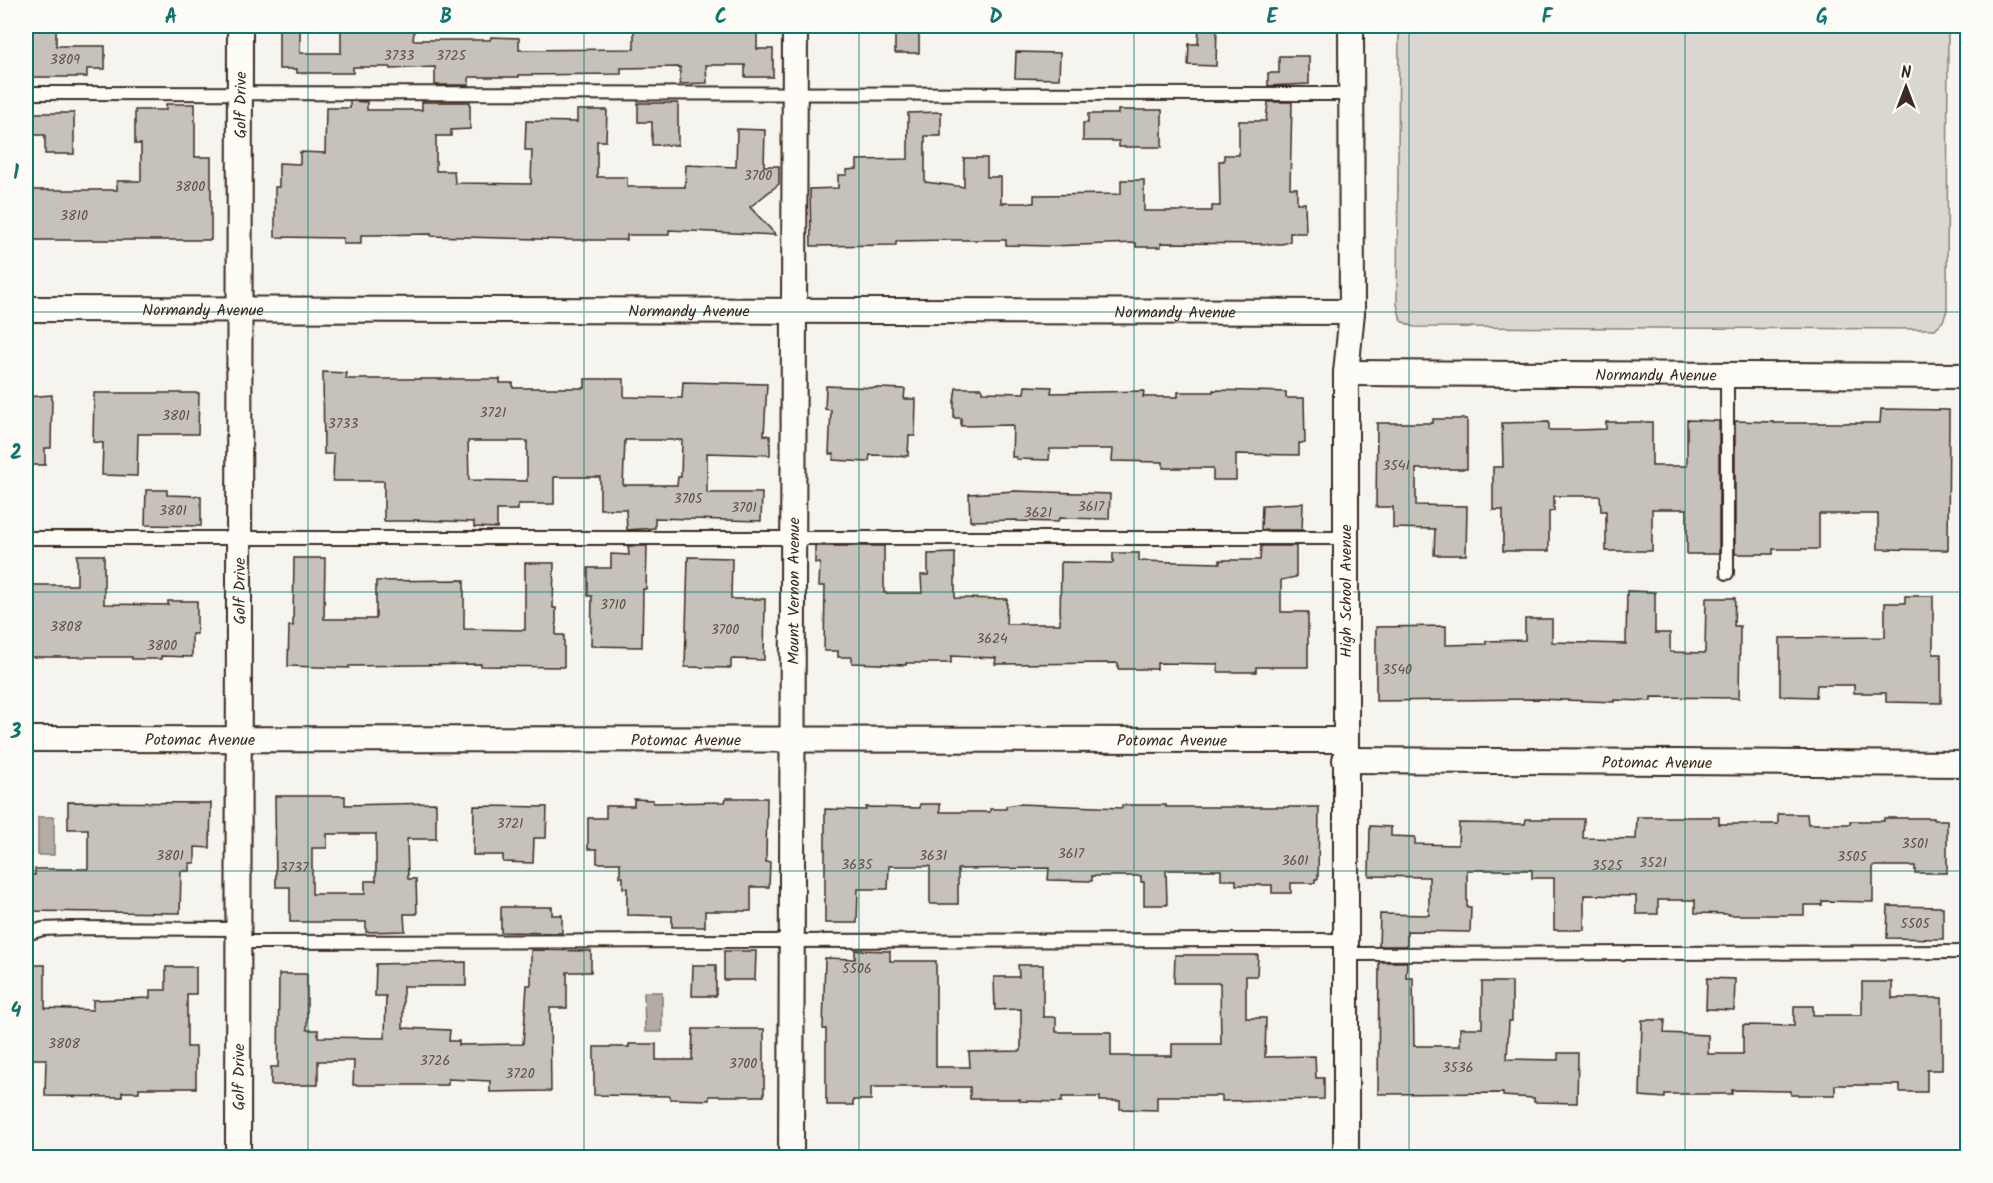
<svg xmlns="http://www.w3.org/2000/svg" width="1993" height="1183" font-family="Kalam,sans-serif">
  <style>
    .green { fill: #dad6d0; stroke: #8a8077; stroke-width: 1.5 }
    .water { fill: #b4aca4; stroke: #84786e; stroke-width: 1.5 }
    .building { fill: #c7c1bb; stroke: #3b2a1e; stroke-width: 1.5; fill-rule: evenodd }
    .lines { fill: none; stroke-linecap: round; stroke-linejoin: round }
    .lane-casing { stroke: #3b2a1e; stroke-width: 16 }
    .street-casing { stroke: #3b2a1e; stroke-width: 28 }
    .lane { stroke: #fdfcf7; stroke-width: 12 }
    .street { stroke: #fdfcf7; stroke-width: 24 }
    .grid { fill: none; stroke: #0f766e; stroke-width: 1.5; stroke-opacity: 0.55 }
    .labels { text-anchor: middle; stroke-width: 4.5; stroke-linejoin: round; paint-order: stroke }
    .number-label { font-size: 14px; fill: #5e5045 }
    .street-label { font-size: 16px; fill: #3b2a1e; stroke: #fdfcf7 }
    .neatline { fill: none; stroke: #0f766e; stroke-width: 2 }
    .grid-label { font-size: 20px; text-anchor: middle; font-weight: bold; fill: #0f766e }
  </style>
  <rect width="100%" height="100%" fill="#f5f4ee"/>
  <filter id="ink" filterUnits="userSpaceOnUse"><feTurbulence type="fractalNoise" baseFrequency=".0167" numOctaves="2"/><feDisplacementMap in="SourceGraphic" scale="12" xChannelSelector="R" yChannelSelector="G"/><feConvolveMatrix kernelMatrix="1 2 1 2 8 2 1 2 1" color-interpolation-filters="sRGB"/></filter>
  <g filter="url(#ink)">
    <path class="green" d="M 1399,26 L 1948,26 L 1947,310 L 1943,321 L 1935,329 L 1414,327 L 1401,321 L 1397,304 Z"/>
    <g class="water">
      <rect x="38" y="817" width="16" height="38"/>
      <path d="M 644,992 L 662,992 L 662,1032 L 645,1032 Z"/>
    </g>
    <g class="building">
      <path d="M 26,26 L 56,26 L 56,46 L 105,46 L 105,69 L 87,69 L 87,77 L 26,77 Z"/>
      <path d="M 279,26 L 300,26 L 300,53 L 341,53 L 341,26 L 415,26 L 413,40 L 490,40 L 491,37 L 519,38 L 519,50 L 634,49 L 634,26 L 757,26 L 757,49 L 773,49 L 773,77 L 745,77 L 745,65 L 706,65 L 707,83 L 680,84 L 680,67 L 621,68 L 621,74 L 519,75 L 519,77 L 469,77 L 469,85 L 435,85 L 435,67 L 390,69 L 390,67 L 353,67 L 353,73 L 297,73 L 297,69 L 279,69 Z"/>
      <rect x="895" y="26" width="24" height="27"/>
      <path d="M 1199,26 L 1217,26 L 1216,66 L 1188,65 L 1189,44 L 1198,44 Z"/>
      <path d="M 1016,52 L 1060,53 L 1059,79 L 1015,78 Z"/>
      <path d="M 1279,56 L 1309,56 L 1309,84 L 1268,86 L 1268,73 L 1279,73 Z"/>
      <path d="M 350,101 L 367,102 L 367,110 L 422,110 L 422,102 L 470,102 L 470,129 L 451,130 L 451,136 L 436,136 L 436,171 L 454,171 L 455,183 L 531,184 L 532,150 L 525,150 L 526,121 L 577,122 L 577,110 L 607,110 L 606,141 L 597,141 L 597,177 L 627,177 L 627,187 L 685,187 L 686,165 L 736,167 L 737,129 L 765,130 L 764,166 L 779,166 L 779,184 L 750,207 L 776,235 L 669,230 L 669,235 L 627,235 L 627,240 L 575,240 L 431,236 L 431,234 L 369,235 L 361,235 L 361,244 L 343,244 L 343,238 L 275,237 L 275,187 L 279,187 L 279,163 L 300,164 L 300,152 L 325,153 L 326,108 L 350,108 Z"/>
      <path d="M 1268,102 L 1292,102 L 1290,188 L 1297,188 L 1297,203 L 1305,203 L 1306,233 L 1290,233 L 1290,242 L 1282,244 L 1161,243 L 1161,247 L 1136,247 L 1136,243 L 1050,246 L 1006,245 L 1006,240 L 954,240 L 896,241 L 896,245 L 811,246 L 810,189 L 838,188 L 838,175 L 847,175 L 847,170 L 857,169 L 857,160 L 908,159 L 908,113 L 941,112 L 941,136 L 925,136 L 925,182 L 964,187 L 964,158 L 987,158 L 987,177 L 1001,177 L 1001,203 L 1034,203 L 1034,195 L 1121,194 L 1121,180 L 1144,180 L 1144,211 L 1212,211 L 1212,206 L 1220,206 L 1219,161 L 1224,161 L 1224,155 L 1239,155 L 1239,121 L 1266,121 Z"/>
      <path d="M 638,103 L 678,103 L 678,145 L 652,145 L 652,122 L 638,122 Z"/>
      <path d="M 166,104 L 195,104 L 195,157 L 211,157 L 211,240 L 26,240 L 26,190 L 117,190 L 117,181 L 141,181 L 141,144 L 135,144 L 135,110 L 166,110 Z"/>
      <path d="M 1118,110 L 1162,110 L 1162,147 L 1119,147 L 1119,141 L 1083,141 L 1083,123 L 1088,123 L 1088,114 L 1118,114 Z"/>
      <path d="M 26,113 L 74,113 L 74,154 L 45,154 L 45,135 L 26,135 Z"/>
      <path d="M 323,372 L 347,373 L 346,379 L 500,379 L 500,383 L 513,383 L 513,388 L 585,388 L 585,379 L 624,379 L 624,397 L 626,397 L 682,398 L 683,382 L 767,384 L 764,435 L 770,436 L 770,455 L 707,453 L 707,493 L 762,493 L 761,521 L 655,518 L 655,528 L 627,530 L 626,509 L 600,509 L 600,477 L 554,477 L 554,504 L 518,504 L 518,510 L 497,510 L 497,528 L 474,527 L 474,522 L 414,520 L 414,521 L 384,521 L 384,481 L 333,481 L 334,454 L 324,454 ZM 625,440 L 682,440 L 681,477 L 678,477 L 677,485 L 623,485 ZM 468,441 L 527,441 L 527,481 L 469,480 Z"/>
      <path d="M 826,386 L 905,389 L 904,399 L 916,399 L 915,436 L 909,436 L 908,456 L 870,455 L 869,461 L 867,462 L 833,460 L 834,454 L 829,454 L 831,410 L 825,409 Z"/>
      <path d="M 1025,386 L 1052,387 L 1051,393 L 1144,391 L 1143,397 L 1178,397 L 1178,392 L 1213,392 L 1213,390 L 1286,392 L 1286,398 L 1304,398 L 1305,443 L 1299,443 L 1299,455 L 1236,454 L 1236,480 L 1213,480 L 1213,468 L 1163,468 L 1163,462 L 1112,461 L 1113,449 L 1050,449 L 1049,460 L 1016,459 L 1016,457 L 1012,457 L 1013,425 L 961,426 L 961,418 L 954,418 L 954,402 L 956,388 L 982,388 L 982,392 L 1024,393 Z"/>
      <path d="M 94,393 L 199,393 L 198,434 L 138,434 L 137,476 L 102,475 L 103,443 L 93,442 Z"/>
      <path d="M 52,395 L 51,448 L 45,448 L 45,465 L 26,465 L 26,397 Z"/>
      <path d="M 1881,409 L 1949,410 L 1948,550 L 1878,549 L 1878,514 L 1819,514 L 1819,549 L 1773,549 L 1773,554 L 1735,554 L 1735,421 L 1774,422 L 1774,423 L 1880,423 Z"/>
      <path d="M 1433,419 L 1467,419 L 1467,469 L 1416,469 L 1416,505 L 1467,506 L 1466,555 L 1434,555 L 1435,529 L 1393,528 L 1393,507 L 1376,507 L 1377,423 L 1433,423 Z"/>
      <path d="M 1687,420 L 1719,421 L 1719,554 L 1687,554 L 1687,509 L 1652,509 L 1652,551 L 1606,551 L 1606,511 L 1601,511 L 1600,496 L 1554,496 L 1554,511 L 1549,512 L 1549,551 L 1503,551 L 1503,510 L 1493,510 L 1493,467 L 1503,467 L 1502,423 L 1549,422 L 1549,430 L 1577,430 L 1606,429 L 1606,422 L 1652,422 L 1652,466 L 1687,466 Z"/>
      <path d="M 146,490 L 167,490 L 167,495 L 201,496 L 201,526 L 145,525 Z"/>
      <path d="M 1015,491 L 1110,494 L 1109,519 L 1059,518 L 1058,522 L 1017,521 L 1017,520 L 970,521 L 969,494 Z"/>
      <path d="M 1303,503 L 1302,530 L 1261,530 L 1262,505 Z"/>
      <path d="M 628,546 L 647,546 L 646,589 L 643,589 L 642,647 L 591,646 L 592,596 L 588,596 L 588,568 L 611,568 L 611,554 L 629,555 Z"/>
      <path d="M 815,546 L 884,546 L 884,593 L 922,593 L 921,575 L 928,575 L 928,554 L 955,553 L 955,598 L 1007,599 L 1006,624 L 1060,624 L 1061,562 L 1113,563 L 1113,553 L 1139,553 L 1139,561 L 1220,563 L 1220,560 L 1260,560 L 1261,546 L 1296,546 L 1296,577 L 1281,580 L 1281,612 L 1308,612 L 1308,667 L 1256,667 L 1256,672 L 1218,672 L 1218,664 L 1157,663 L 1157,669 L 1118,669 L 1118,663 L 995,664 L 996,658 L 951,656 L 951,663 L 906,663 L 906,665 L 852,663 L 852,657 L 838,657 L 838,651 L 824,651 L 825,586 L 819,586 L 820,563 L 815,563 Z"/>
      <path d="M 77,555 L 104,555 L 104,604 L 168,605 L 168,601 L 197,601 L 197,634 L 192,634 L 192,657 L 161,656 L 161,659 L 132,659 L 132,657 L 28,657 L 28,585 L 77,585 Z"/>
      <path d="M 688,557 L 732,558 L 731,599 L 765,599 L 764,660 L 731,659 L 731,668 L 685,667 Z"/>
      <path d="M 294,558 L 325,558 L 324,619 L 376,619 L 376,581 L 464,580 L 464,629 L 525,630 L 525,563 L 554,563 L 553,608 L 556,608 L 556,635 L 564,635 L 564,667 L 481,666 L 481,664 L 349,666 L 349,668 L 288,666 L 289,626 L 293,626 Z"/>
      <path d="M 1627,591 L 1655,592 L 1655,633 L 1670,633 L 1670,652 L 1705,653 L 1706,598 L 1735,598 L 1734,626 L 1740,626 L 1739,698 L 1651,697 L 1651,701 L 1614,700 L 1614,702 L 1539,699 L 1376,701 L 1376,627 L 1446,626 L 1446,645 L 1486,644 L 1486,641 L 1525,640 L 1525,619 L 1552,619 L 1552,642 L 1626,644 Z"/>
      <path d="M 1905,596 L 1933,596 L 1933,654 L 1941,654 L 1941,703 L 1886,702 L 1886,693 L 1854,693 L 1854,685 L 1817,685 L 1816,697 L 1780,696 L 1780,638 L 1885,637 L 1885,603 L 1905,603 Z"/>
      <path d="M 275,796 L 345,796 L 345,805 L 436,803 L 436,839 L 407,839 L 408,879 L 416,879 L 417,914 L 404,914 L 405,931 L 366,932 L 366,922 L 290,922 L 290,887 L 276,887 ZM 327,834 L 376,834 L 376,881 L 365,881 L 365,894 L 312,894 L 312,848 L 327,848 Z"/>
      <path d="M 726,798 L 767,798 L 766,862 L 770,862 L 769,887 L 751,887 L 751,911 L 705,911 L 705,927 L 672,927 L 672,916 L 627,915 L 627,888 L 623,888 L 623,877 L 620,877 L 620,863 L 597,863 L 597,849 L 588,849 L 588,818 L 606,818 L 606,806 L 634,806 L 634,799 L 653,800 L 653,803 L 725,802 Z"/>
      <path d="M 68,802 L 211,803 L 210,848 L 195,847 L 195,863 L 190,863 L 190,871 L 181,871 L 180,913 L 26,911 L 27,875 L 35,875 L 35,869 L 88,869 L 88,829 L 68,829 Z"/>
      <path d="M 920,804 L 940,804 L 940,812 L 990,812 L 990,809 L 1006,809 L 1006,806 L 1018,804 L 1122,808 L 1122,805 L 1166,805 L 1166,807 L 1319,807 L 1318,879 L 1315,879 L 1315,883 L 1291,883 L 1291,893 L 1272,893 L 1272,885 L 1236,885 L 1236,880 L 1221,880 L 1221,870 L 1166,870 L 1167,905 L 1144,905 L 1144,882 L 1141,882 L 1141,876 L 1092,876 L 1092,881 L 1048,880 L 1049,868 L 958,869 L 958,904 L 930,904 L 930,866 L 889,866 L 888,889 L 858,889 L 857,923 L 825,923 L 825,809 L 866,810 L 866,807 L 920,808 Z"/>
      <path d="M 474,806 L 547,807 L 546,838 L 534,838 L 533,863 L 503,862 L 503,855 L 473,855 Z"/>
      <path d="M 1778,814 L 1807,814 L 1808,824 L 1850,824 L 1850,821 L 1884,821 L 1884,818 L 1934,818 L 1934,820 L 1947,820 L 1947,873 L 1915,873 L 1915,866 L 1873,866 L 1873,902 L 1822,901 L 1822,905 L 1804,905 L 1804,915 L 1729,915 L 1729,914 L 1695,913 L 1695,900 L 1658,900 L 1658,914 L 1636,914 L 1636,896 L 1584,895 L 1584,930 L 1554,930 L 1554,878 L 1532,878 L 1532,870 L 1467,870 L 1467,907 L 1471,907 L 1470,932 L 1407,931 L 1407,946 L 1379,946 L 1380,914 L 1429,915 L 1429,877 L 1369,876 L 1370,826 L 1391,827 L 1391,836 L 1415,837 L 1415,844 L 1458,845 L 1459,823 L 1525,824 L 1526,819 L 1584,819 L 1583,838 L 1636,839 L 1637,817 L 1719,817 L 1719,824 L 1778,824 Z"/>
      <path d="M 1888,906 L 1943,907 L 1943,939 L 1887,938 Z"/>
      <path d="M 501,907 L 552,907 L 552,915 L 562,915 L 562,933 L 501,932 Z"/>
      <path d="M 531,950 L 591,951 L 591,972 L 567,972 L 567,1008 L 550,1008 L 551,1091 L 490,1092 L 490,1081 L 448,1079 L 448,1085 L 353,1085 L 354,1061 L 318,1061 L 318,1085 L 271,1085 L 271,1067 L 278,1067 L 279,974 L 307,974 L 307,1030 L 318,1030 L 318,1037 L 385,1038 L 386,996 L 375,996 L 376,964 L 466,962 L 466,986 L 403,986 L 403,1028 L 450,1030 L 449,1041 L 459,1041 L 459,1045 L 523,1044 L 527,985 L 531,985 Z"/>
      <path d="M 855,950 L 890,951 L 890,961 L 936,961 L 936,1067 L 970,1067 L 969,1052 L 1021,1051 L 1021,1009 L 995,1010 L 994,977 L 1019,977 L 1018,965 L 1043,965 L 1043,1017 L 1056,1017 L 1056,1032 L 1111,1032 L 1111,1056 L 1172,1056 L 1172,1044 L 1221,1044 L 1220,983 L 1174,983 L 1175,955 L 1258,955 L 1257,976 L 1246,976 L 1246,1018 L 1266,1018 L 1265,1057 L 1315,1056 L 1316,1078 L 1324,1078 L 1324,1099 L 1222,1101 L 1222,1096 L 1157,1096 L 1157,1110 L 1120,1109 L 1120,1101 L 1100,1101 L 1100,1097 L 1062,1097 L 1062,1102 L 1020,1101 L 1020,1099 L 970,1099 L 970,1087 L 871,1087 L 871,1100 L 853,1100 L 853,1105 L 827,1105 L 827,1099 L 826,1099 L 826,1029 L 823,1029 L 825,958 L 855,959 Z"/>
      <path d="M 724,951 L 756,951 L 755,980 L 724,980 Z"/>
      <path d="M 1379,962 L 1407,962 L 1406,978 L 1413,978 L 1414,1046 L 1460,1046 L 1460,1028 L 1482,1028 L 1482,982 L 1512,982 L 1512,1021 L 1509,1021 L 1507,1059 L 1558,1060 L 1558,1053 L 1578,1053 L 1577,1103 L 1534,1102 L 1534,1098 L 1503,1096 L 1503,1093 L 1378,1094 Z"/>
      <path d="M 26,965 L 45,965 L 45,1008 L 93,1010 L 93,1000 L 150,998 L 150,990 L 166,990 L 166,967 L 196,967 L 196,994 L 187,994 L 187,1047 L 196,1047 L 196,1088 L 139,1088 L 139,1092 L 122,1092 L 122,1097 L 45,1096 L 46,1059 L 26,1059 Z"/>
      <path d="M 693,965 L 716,965 L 716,996 L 692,996 Z"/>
      <path d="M 1707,978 L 1735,979 L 1734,1010 L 1706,1009 Z"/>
      <path d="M 1862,982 L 1892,982 L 1892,998 L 1942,998 L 1942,1070 L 1927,1070 L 1927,1092 L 1900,1092 L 1900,1085 L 1835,1085 L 1835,1095 L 1791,1095 L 1791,1091 L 1732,1090 L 1732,1094 L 1665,1094 L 1665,1098 L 1640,1096 L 1642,1020 L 1665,1020 L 1664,1033 L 1708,1035 L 1708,1054 L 1743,1054 L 1743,1025 L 1794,1026 L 1794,1006 L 1813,1006 L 1813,1015 L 1862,1015 Z"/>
      <path d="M 693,1029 L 764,1029 L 764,1096 L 709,1096 L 709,1100 L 670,1099 L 670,1096 L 594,1095 L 594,1047 L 629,1047 L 629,1044 L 656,1044 L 656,1060 L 692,1060 Z"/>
    </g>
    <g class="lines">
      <g class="lane-casing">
        <g id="lane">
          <path d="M 26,93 L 1351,94"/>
          <path d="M 26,538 L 1345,538"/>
          <path d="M 1727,573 L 1727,375"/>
          <path d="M 26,934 L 43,929 L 71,928 L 239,929"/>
          <path d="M 239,942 L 1346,940"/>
          <path d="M 1346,954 L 1968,952"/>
        </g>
      </g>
      <g class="street-casing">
        <g id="street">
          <path id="s1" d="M 26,309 L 1352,312"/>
          <path id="s2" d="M 1346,373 L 1968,376"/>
          <path id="s3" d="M 26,739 L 1345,740"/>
          <path id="s4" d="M 1345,760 L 1968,764"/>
          <path id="s5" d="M 238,1158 L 240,26"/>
          <path id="s6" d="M 791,1158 L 795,26"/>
          <path d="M 1346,1158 L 1346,373 L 1352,312 L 1351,26"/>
        </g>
      </g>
      <use href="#lane" class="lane"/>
      <use href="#street" class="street"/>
    </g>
  </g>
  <path class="grid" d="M 308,26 L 308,1158M 584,26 L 584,1158M 859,26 L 859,1158M 1134,26 L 1134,1158M 1409,26 L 1409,1158M 1685,26 L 1685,1158M 26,312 L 1968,312M 26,592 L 1968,592M 26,871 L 1968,871"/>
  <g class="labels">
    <g class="number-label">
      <text x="399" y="60">3733</text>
      <text x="451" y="60">3725</text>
      <text x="65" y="64">3809</text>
      <text x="758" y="180">3700</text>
      <text x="190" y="191">3800</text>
      <text x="74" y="220">3810</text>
      <text x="493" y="417">3721</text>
      <text x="176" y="420">3801</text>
      <text x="343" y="428">3733</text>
      <text x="1396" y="470">3541</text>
      <text x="688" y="503">3705</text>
      <text x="1091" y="511">3617</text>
      <text x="744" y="512">3701</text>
      <text x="173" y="515">3801</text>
      <text x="1038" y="517">3621</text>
      <text x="613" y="609">3710</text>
      <text x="66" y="631">3808</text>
      <text x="725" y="634">3700</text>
      <text x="992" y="643">3624</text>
      <text x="162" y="650">3800</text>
      <text x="1397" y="674">3540</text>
      <text x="510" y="828">3721</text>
      <text x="1915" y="848">3501</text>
      <text x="1071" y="858">3617</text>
      <text x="170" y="860">3801</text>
      <text x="933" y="860">3631</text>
      <text x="1852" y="861">3505</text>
      <text x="1295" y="865">3601</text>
      <text x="1653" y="867">3521</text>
      <text x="857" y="869">3635</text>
      <text x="1607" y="870">3525</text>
      <text x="294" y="872">3737</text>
      <text x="1915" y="928">5505</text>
      <text x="857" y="973">5506</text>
      <text x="64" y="1048">3808</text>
      <text x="435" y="1065">3726</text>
      <text x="743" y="1068">3700</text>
      <text x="1458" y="1072">3536</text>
      <text x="520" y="1078">3720</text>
    </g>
    <g class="street-label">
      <text dy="6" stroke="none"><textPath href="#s5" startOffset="1053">Golf Drive</textPath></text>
      <text dy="6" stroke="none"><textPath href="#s1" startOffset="177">Normandy Avenue</textPath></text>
      <text dy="6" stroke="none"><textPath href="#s1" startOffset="663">Normandy Avenue</textPath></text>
      <text dy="6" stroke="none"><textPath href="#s1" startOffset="1149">Normandy Avenue</textPath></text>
      <text dy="6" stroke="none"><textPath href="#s2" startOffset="310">Normandy Avenue</textPath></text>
      <text dy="6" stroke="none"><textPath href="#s6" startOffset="567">Mount Vernon Avenue</textPath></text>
      <text transform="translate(1345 591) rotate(-90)" y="6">High School Avenue</text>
      <text dy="6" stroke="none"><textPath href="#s5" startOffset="567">Golf Drive</textPath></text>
      <text dy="6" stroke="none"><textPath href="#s3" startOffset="174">Potomac Avenue</textPath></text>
      <text dy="6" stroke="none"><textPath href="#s3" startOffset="660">Potomac Avenue</textPath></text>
      <text dy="6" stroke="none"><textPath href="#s3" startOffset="1146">Potomac Avenue</textPath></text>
      <text dy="6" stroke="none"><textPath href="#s4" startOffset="312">Potomac Avenue</textPath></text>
      <text dy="6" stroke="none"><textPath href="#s5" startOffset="81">Golf Drive</textPath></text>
    </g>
  </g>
  <rect width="1993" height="1183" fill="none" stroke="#fdfcf7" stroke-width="66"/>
  <g transform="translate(1906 87)" stroke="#fdfcf7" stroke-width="4.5" paint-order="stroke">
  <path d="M0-4.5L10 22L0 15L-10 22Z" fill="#3b2a1e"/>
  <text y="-9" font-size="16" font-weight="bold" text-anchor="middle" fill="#3b2a1e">N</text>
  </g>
  <rect x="33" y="33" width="1927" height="1117" class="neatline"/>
  <g class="grid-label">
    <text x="171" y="23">A</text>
    <text x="446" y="23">B</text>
    <text x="721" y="23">C</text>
    <text x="996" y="23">D</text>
    <text x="1272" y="23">E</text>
    <text x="1547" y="23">F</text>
    <text x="1822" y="23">G</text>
    <text x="16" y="179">1</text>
    <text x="16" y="459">2</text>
    <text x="16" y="738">3</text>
    <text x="16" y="1017">4</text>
  </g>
</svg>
